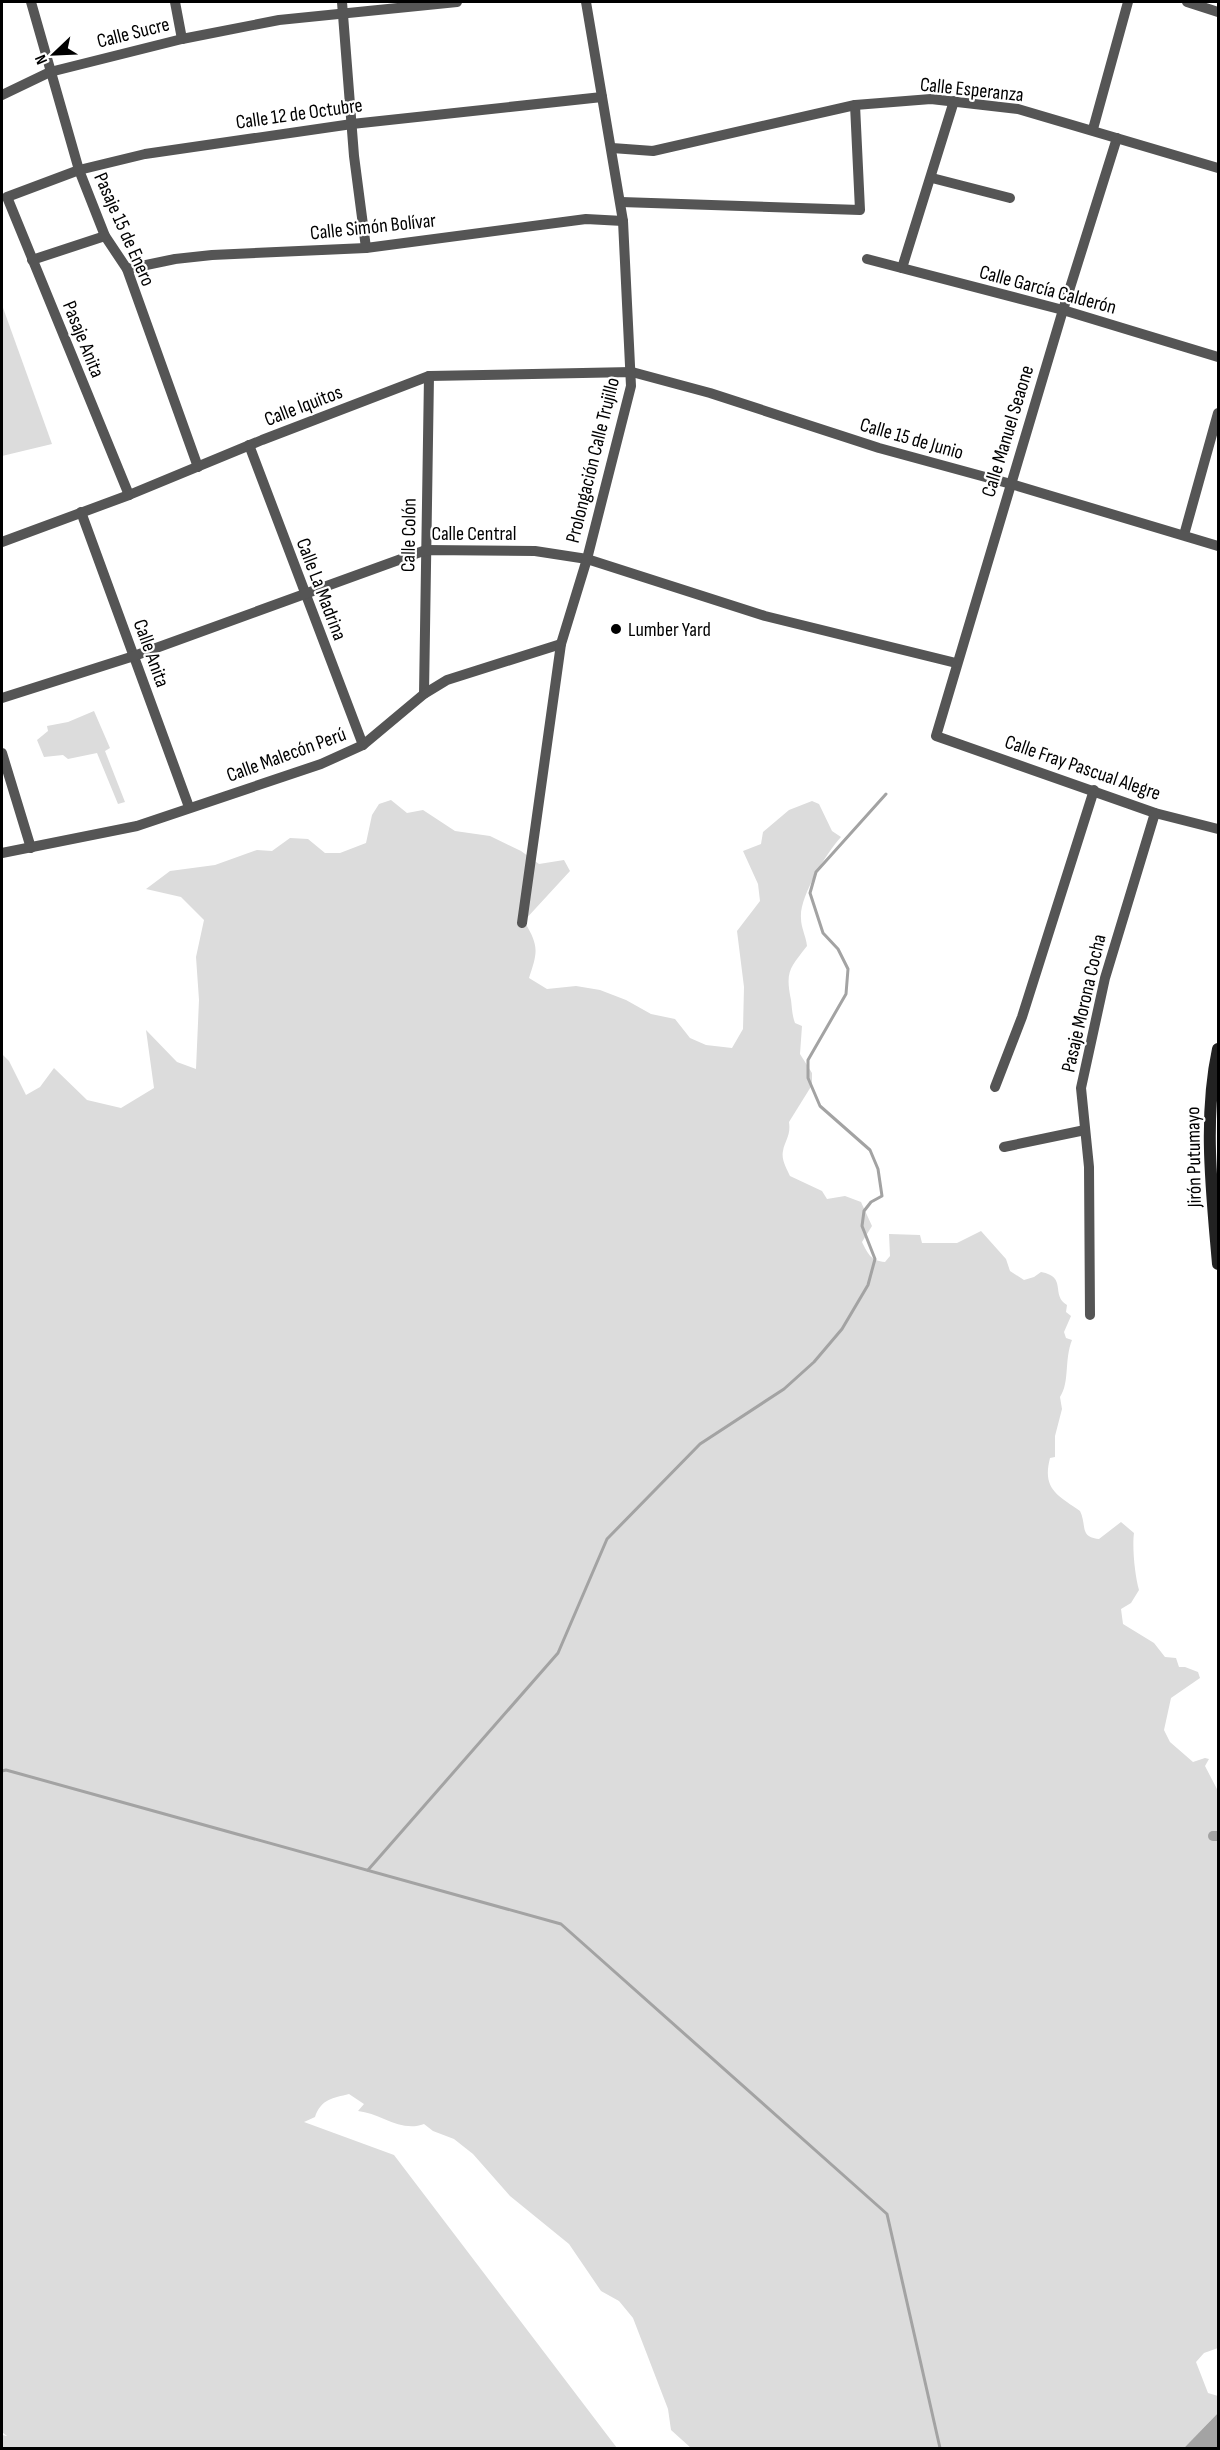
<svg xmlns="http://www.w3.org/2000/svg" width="1220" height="2450" font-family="'Sofia Sans Condensed',sans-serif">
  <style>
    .green { fill: #dcdcdc }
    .water { fill: #a3a3a3 }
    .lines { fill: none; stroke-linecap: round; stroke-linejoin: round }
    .stream { stroke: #a3a3a3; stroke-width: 3 }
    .canal { stroke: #a3a3a3; stroke-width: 10 }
    .street { stroke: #555; stroke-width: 10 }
    .secondary { stroke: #222; stroke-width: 12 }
    .poi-dot { fill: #000; stroke: #fff; stroke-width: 2 }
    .labels { text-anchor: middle; stroke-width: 4.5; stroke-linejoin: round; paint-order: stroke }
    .street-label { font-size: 20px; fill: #000; stroke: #fff }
    .poi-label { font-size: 20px; fill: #000; stroke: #fff; text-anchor: start }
  </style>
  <rect width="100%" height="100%" fill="#fff"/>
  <g class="green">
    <path d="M 2,305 L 52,444 L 2,456 Z"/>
    <path d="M 94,711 L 110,748 L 105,751 L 125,802 L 118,804 L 97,753 L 68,759 L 63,755 L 44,757 L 37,740 L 48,731 L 47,726 L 68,722 Z"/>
    <path d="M 391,800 L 407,813 L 423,810 L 455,831 L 490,836 L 521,851 L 539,864 L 564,860 L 570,871 L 524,921 C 539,946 538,951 529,978 L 547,989 L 576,986 L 600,990 L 626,1000 L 651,1014 L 675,1019 L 690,1038 L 706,1045 L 732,1048 L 743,1029 L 744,987 L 737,931 L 760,901 L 758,884 L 743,851 L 761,844 L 763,832 L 789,810 L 812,801 L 819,804 L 832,831 L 841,837 C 826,853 799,898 801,918 C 801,928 806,936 807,946 C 790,968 785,971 791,1000 C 792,1008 792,1015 795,1023 L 802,1026 L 800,1054 L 812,1073 L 812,1085 L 789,1122 C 791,1136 785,1140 783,1151 C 781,1160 787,1169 790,1176 L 822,1191 L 827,1199 L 845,1196 L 861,1202 L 872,1226 L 862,1242 C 868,1254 871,1261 885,1262 L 890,1256 L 889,1234 L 920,1235 L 922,1243 L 957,1243 L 981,1231 L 1006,1259 L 1010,1271 L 1024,1280 L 1034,1277 L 1041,1272 C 1068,1277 1050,1295 1067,1305 L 1066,1312 L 1071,1316 L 1064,1332 L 1066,1338 L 1072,1340 C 1064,1360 1070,1382 1060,1397 L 1062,1409 L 1055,1436 L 1055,1457 L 1050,1458 C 1042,1489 1057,1495 1080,1511 C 1087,1525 1079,1537 1099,1539 L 1121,1522 L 1134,1533 C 1132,1548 1135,1576 1139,1590 L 1131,1603 L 1121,1609 L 1123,1624 L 1154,1643 L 1165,1657 L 1176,1658 L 1179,1667 L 1185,1667 L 1198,1672 L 1200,1678 L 1171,1698 L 1164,1730 L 1170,1742 L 1193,1762 L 1205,1758 L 1209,1759 L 1205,1766 L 1218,1791 L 1218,2348 L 1204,2353 L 1196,2362 L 1208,2393 L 1218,2396 L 1218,2413 L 1184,2448 L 691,2448 L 671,2430 L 668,2409 L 633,2318 L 619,2301 L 601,2291 L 569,2244 L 510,2196 L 473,2154 L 454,2139 L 433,2131 L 424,2124 C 401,2133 380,2113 358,2111 L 364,2104 L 349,2094 C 333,2098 321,2099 315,2117 L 304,2122 L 394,2155 L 617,2448 L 2,2448 L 2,2435 L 7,2436 L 2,2432 L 2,1054 L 9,1061 L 26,1095 L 40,1087 L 54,1068 L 87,1100 L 121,1108 L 154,1088 L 146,1030 L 177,1062 L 196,1069 L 199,1000 L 196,957 L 204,920 L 181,897 L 146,889 L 170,871 L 215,865 L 257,850 L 272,851 L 290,838 L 308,839 L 325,853 L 340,853 L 366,843 L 372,815 L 379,804 Z"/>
  </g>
  <path class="water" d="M 1218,2413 L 1218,2448 L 1184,2448 Z"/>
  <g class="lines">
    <g class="stream">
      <path d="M 2,1771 L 6,1770 L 561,1924 L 887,2214 L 940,2448"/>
      <path d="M 368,1870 L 558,1653 L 607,1539 L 700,1444 L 784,1389 L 814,1362 L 842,1329 L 868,1285 L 875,1259 L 862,1226 L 864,1211 L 871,1202 L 882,1196 L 878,1169 L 870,1150 L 820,1106 L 808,1078 L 808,1060 L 846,994 L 848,969 L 838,949 L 823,933 L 810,893 L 816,872 L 886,794"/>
    </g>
    <path class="canal" d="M 1213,1836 L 1218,1836"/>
    <g class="street">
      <path d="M 31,2 L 79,170 L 105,236 L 127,269 L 198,467"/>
      <path d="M 175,2 L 182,39"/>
      <path d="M 342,2 L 354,156 L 366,248"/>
      <path d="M 1187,2 L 1218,12"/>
      <path d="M 2,95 L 50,72 L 182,39 L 279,20 L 457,2"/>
      <path d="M 1093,129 L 1128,2"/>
      <path d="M 1117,138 L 1063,310 L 936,736 L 1155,813 L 1218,829"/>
      <path d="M 612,148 L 653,151 L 855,105 L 931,99 L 1018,109 L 1218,168"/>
      <path d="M 932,178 L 1010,198"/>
      <path d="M 621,202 L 860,210 L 855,105"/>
      <path d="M 867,259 L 1063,310 L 1218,357"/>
      <path d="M 32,260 L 105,236"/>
      <path d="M 902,268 L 954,101"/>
      <path d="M 127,269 L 175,259 L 212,255 L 366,248 L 586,219 L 623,221"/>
      <path d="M 249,445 L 363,745"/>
      <path d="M 129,495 L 7,197 L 79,170 L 145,154 L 352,124 L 602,97"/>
      <path d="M 81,512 L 189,807"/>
      <path d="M 1184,535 L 1218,413"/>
      <path d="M 2,542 L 129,495 L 262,440 L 429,376 L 632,372 L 710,393 L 879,448 L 1011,484 L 1218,546"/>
      <path d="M 424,694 L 429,376"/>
      <path d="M 2,698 L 134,656 L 426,550 L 535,551 L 587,559 L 765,616 L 956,663"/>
      <path d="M 2,753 L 31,848"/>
      <path d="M 2,853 L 137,826 L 321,764 L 363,745 L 424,694 L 447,680 L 561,644"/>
      <path d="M 522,923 L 561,644 L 587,559 L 631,386 L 623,221 L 586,2"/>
      <path d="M 995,1087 L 1022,1017 L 1094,790"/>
      <path d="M 1004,1147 L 1085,1130"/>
      <path d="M 1090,1315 L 1089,1167 L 1081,1088 L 1105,978 L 1155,813"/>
    </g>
    <path class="secondary" d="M 1218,1049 C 1203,1119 1212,1193 1218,1264"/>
  </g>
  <circle class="poi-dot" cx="616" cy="629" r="6"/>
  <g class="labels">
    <g class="street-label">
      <text transform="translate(133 32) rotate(-14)" y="7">Calle Sucre</text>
      <text transform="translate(972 89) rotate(6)" y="7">Calle Esperanza</text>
      <text transform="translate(299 113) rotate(-8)" y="7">Calle 12 de Octubre</text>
      <text transform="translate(373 226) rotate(-6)" y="7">Calle Simón Bolívar</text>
      <text transform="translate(125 229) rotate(66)" y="7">Pasaje 15 de Enero</text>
      <text transform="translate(1048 289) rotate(15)" y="7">Calle García Calderón</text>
      <text transform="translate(84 339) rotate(68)" y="7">Pasaje Anita</text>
      <text transform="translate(303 405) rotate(-21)" y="7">Calle Iquitos</text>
      <text transform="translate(1007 431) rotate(-73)" y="7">Calle Manuel Seaone</text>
      <text transform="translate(912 438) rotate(16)" y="7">Calle 15 de Junio</text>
      <text transform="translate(592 460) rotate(-76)" y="7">Prolongación Calle Trujillo</text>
      <text x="474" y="540">Calle Central</text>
      <text transform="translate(408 535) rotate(-89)" y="7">Calle Colón</text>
      <text transform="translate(322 589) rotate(69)" y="7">Calle La Madrina</text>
      <text transform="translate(152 653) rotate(70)" y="7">Calle Anita</text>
      <text transform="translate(286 754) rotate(-20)" y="7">Calle Malecón Perú</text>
      <text transform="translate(1083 767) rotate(19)" y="7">Calle Fray Pascual Alegre</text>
      <text transform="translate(1083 1003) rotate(-77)" y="7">Pasaje Morona Cocha</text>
      <text transform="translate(1193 1157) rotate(-91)" y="7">Jirón Putumayo</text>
    </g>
    <g class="poi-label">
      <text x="628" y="636">Lumber Yard</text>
    </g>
  </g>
  <rect width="1220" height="2450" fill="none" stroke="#000000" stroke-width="6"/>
  <g transform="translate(54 54) rotate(247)" stroke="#ffffff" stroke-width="4.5" paint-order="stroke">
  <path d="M0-4.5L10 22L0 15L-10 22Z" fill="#000000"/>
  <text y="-9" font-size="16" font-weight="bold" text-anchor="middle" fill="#000000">N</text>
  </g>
</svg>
